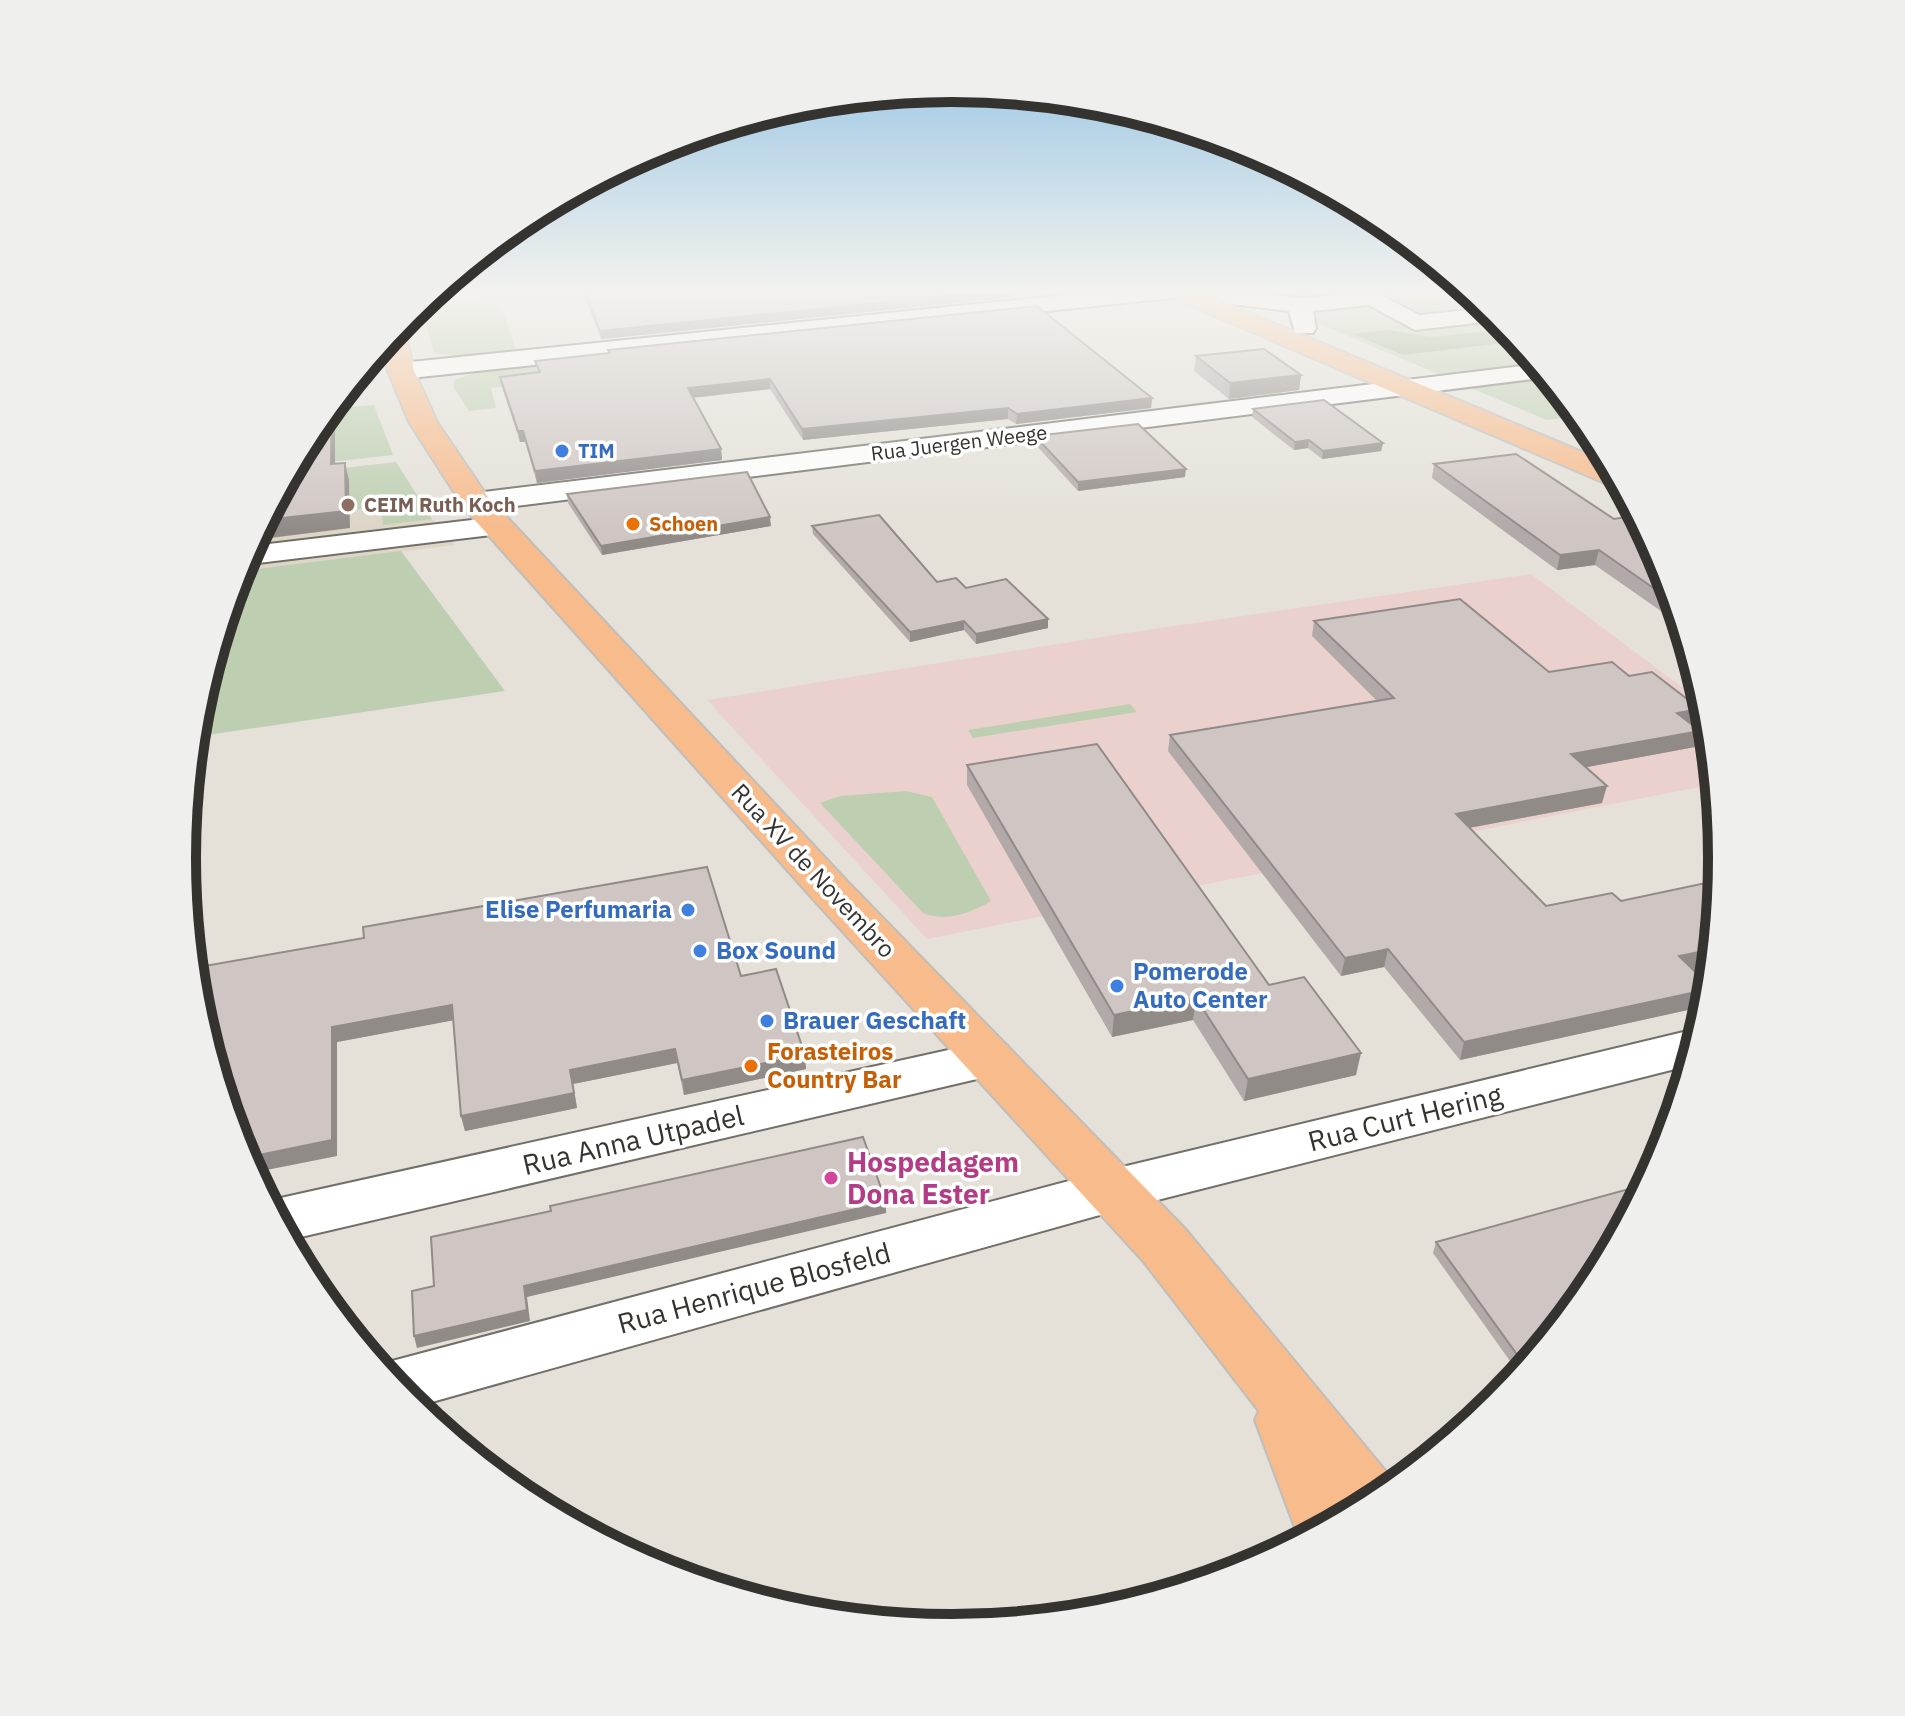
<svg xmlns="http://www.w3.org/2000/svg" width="1905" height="1716" font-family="'IBM Plex Sans',sans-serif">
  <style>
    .built { fill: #ddd6c7 }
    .industrial { fill: #ebd1ce }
    .green { fill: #becfb1 }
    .forest { fill: #97ad87 }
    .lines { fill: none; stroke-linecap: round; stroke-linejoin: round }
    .minor-casing { stroke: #726f68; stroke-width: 4 }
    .major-casing { stroke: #bebebd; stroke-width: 4 }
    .minor { fill: #fff; fill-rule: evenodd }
    .major { fill: #f7bb8c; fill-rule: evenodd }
    .wall { fill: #b2aaa8 }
    .shaded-wall { fill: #918b88 }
    .building { fill: #cfc6c3; stroke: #918b88; stroke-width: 2 }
    .shop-dot { fill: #3f7fe0; stroke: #fff; stroke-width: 3 }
    .education-dot { fill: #8d6e63; stroke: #fff; stroke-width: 3 }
    .food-dot { fill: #e8710a; stroke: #fff; stroke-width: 3 }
    .hotel-dot { fill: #d1479c; stroke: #fff; stroke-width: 3 }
    .labels { text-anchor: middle; stroke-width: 7; stroke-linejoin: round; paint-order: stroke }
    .far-street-label { font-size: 20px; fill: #353330; stroke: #fff }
    .far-shop-label { font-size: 20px; font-weight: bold; fill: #366cbe; stroke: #fff; text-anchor: start }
    .far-education-label { font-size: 20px; font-weight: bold; fill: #785e54; stroke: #fff; text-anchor: start }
    .far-food-label { font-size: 20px; font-weight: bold; fill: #c56008; stroke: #fff; text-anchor: start }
    .street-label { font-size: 24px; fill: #353330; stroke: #fff }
    .shop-label { font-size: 24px; font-weight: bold; fill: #366cbe; stroke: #fff; text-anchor: start }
    .food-label { font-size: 24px; font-weight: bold; fill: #c56008; stroke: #fff; text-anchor: start }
    .near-street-label { font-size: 28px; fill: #353330; stroke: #fff }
    .near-hotel-label { font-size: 28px; font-weight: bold; fill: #b23c85; stroke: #fff; text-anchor: start }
    .rim { fill: none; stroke: #353330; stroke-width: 10 }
  </style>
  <rect width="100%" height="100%" fill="#e5e1d9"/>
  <path class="built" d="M 396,462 L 432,519 L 455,545 L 239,571 L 289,474 Z"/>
  <path class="industrial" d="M 1531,574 L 1707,706 L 1715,784 L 927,939 L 707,700 L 1133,632 Z"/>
  <g class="green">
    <path d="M 1239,290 L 1468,290 L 1497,314 L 1581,416 L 1547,420 Z"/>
    <path d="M 463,303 L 494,304 L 502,307 L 516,351 L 459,356 L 434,353 L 421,307 Z"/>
    <path d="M 586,359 L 538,371 L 541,383 L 491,388 L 496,408 L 469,411 L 453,386 L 454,380 L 476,372 Z"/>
    <path d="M 374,405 L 393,455 L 293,466 L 329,409 Z"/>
    <path d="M 396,462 L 432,519 L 383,525 L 381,507 L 350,510 L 349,479 L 311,483 L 311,472 Z"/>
    <path d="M 401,551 L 505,691 L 194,737 L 197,707 L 239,571 Z"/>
    <path d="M 1130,704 L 1137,712 L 973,738 L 968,730 Z"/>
    <path d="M 906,791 L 932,797 L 991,901 C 971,913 944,923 923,913 L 820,803 L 840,796 Z"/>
  </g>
  <path class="forest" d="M 1509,329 L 1520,341 L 1403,355 L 1353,334 L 1387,330 L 1431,337 Z"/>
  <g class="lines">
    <g class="minor-casing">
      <g id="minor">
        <path d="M 1114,290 L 1192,290 L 1189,295 L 1181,297 L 401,379 L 392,376 L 388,371 L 392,366 L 401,363 Z"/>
        <path d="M 1231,291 L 1304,298 L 1373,291 L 1419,315 L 1490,308 L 1502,320 L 1415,330 L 1369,305 L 1313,311 L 1316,328 L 1313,333 L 1295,333 L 1289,311 L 1223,303 L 1219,298 L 1223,293 Z"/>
        <path d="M 1538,364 L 1549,377 L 476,511 L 465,509 L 461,502 L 465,495 L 476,493 Z"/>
        <path d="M 497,517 L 508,519 L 513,526 L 508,533 L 241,565 L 251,546 Z"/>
        <path d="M 1696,1029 L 1701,1030 L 1691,1065 L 1114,1211 L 414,1407 L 377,1365 L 1114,1169 Z"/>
        <path d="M 989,1041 L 1007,1046 L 1015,1059 L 1007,1072 L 288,1240 L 267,1201 Z"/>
      </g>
    </g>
    <g class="major-casing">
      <g id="major">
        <path d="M 1163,290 L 1194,290 L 1611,464 L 1622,486 L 1607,484 L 1166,295 Z"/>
        <path d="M 398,326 L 405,332 L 414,371 L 437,422 L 487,496 L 845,879 L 1186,1230 L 1397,1485 L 1380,1498 L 1300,1541 L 1255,1420 L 1259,1411 L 1144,1262 L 813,899 L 465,509 L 409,422 L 388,371 L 383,344 Z"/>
      </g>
    </g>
    <use href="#minor" class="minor"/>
    <use href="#major" class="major"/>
  </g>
  <g class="wall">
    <path d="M 582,290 L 1015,290 L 1014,297 L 601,339 Z"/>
    <path d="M 608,350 L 1152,398 L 1151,408 L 1016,424 L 1008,419 L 803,440 L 770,389 L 693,398 L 721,449 L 722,460 L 537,483 L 525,442 L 520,442 L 502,387 L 500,377 L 538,373 L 535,361 L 609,353 Z"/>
    <path d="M 1196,356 L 1301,375 L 1299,390 L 1229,399 L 1194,371 Z"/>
    <path d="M 1253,409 L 1383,443 L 1381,451 L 1322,459 L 1308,448 L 1294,450 L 1252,417 Z"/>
    <path d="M 1035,436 L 1185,477 L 1078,491 L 1035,444 Z"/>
    <path d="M 1434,464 L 1664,564 L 1679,614 L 1668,616 L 1595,565 L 1557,570 L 1432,478 Z"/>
    <path d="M 567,494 L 771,526 L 602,555 L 568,503 Z"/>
    <path d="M 812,526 L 937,582 L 966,588 L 1048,628 L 976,644 L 964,630 L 910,642 L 813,534 Z"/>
    <path d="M 1314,621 L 1549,672 L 1629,676 L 1700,709 L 1695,725 L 1693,725 L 1700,731 L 1695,747 L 1586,767 L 1602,803 L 1469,828 L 1546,906 L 1621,901 L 1720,880 L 1712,966 L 1693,970 L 1710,986 L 1709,998 L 1706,1006 L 1460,1060 L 1384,967 L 1341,976 L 1168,751 L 1170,735 L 1377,701 L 1312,636 Z"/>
    <path d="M 967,765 L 1269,985 L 1356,1075 L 1244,1101 L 1193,1020 L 1112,1037 L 967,785 Z"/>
    <path d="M 741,976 L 806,1069 L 684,1095 L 677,1063 L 573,1084 L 577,1108 L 465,1131 L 461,1116 L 453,1020 L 337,1042 L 337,1156 L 197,1008 Z"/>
    <path d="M 1436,1242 L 1592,1286 L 1520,1375 L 1433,1253 Z"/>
  </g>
  <g class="shaded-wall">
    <path d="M 1002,290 L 1015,290 L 1014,297 L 601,339 L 600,331 Z"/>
    <path d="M 1302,290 L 1334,290 L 1302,293 Z"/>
    <path d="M 1301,375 L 1299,390 L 1229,399 L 1230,383 Z"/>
    <path d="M 770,379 L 770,389 L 689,398 L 688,388 Z"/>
    <path d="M 1152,398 L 1151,408 L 1016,424 L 1017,414 Z"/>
    <path d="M 335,402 L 335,481 L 331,464 L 332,407 Z"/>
    <path d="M 1008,408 L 1008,419 L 803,440 L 802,429 Z"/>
    <path d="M 518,431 L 523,431 L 525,442 L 520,442 Z"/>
    <path d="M 1309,440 L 1308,448 L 1294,450 L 1295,442 Z"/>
    <path d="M 1383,443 L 1381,451 L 1322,459 L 1323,451 Z"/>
    <path d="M 721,449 L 722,460 L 537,483 L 535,471 Z"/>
    <path d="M 345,463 L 349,480 L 350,528 L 254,540 L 264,520 Z"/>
    <path d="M 1186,469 L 1185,477 L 1078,491 L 1078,482 Z"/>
    <path d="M 770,517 L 771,526 L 602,555 L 601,546 Z"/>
    <path d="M 1599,550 L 1595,565 L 1557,570 L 1560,555 Z"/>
    <path d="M 1675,600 L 1679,614 L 1668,616 L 1672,601 Z"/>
    <path d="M 1048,619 L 1048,628 L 976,644 L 976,634 Z"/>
    <path d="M 964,621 L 964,630 L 910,642 L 910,632 Z"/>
    <path d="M 1700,709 L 1695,725 L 1672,729 L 1677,713 Z"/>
    <path d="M 1700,731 L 1695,747 L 1566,771 L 1571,754 Z"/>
    <path d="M 1607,786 L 1602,803 L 1452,831 L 1456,814 Z"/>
    <path d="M 1388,949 L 1384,967 L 1341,976 L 1345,958 Z"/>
    <path d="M 1714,949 L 1712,966 L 1673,974 L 1679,956 Z"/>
    <path d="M 1710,989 L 1709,998 L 1706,1006 L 1460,1060 L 1464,1042 Z"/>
    <path d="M 1196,998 L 1193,1020 L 1112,1037 L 1114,1015 Z"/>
    <path d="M 452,1005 L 455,1020 L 337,1042 L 337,1156 L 252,1173 L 244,1158 L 332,1027 Z"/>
    <path d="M 675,1049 L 677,1063 L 573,1084 L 577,1108 L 465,1131 L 461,1116 L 570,1070 Z"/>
    <path d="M 1361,1053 L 1356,1075 L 1244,1101 L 1248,1079 Z"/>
    <path d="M 805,1055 L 806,1069 L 684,1095 L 682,1080 Z"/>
    <path d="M 886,1202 L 886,1213 L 527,1297 L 530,1321 L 417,1348 L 414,1336 L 524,1286 Z"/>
    <path d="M 303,1258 L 307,1270 L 307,1276 L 303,1268 Z"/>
  </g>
  <g class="building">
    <path d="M 584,290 L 1002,290 L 600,331 Z"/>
    <path d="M 1037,306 L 1152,398 L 1017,414 L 1008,408 L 802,429 L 770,379 L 688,388 L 721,449 L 535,471 L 523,431 L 518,431 L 500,377 L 540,372 L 535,361 L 610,353 L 608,350 Z"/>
    <path d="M 1264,349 L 1301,375 L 1230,383 L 1196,356 Z"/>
    <path d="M 1324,400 L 1383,443 L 1323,451 L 1309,440 L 1295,442 L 1253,409 Z"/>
    <path d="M 332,407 L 331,464 L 345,463 L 346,511 L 264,520 L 313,430 Z"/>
    <path d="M 1138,424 L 1186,469 L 1078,482 L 1035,436 Z"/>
    <path d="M 1516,454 L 1614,519 L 1638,515 L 1664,564 L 1675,600 L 1672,601 L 1599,550 L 1560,555 L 1434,464 Z"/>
    <path d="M 747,472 L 770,517 L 601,546 L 567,494 Z"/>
    <path d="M 879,515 L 937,582 L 956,578 L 966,588 L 1006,579 L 1048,619 L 976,634 L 964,621 L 910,632 L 812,526 Z"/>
    <path d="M 1460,599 L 1549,672 L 1612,662 L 1629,676 L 1652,672 L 1700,709 L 1677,713 L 1700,731 L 1571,754 L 1607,786 L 1456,814 L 1546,906 L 1612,893 L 1621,901 L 1720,880 L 1714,949 L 1679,956 L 1710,986 L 1710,989 L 1464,1042 L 1388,949 L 1345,958 L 1170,735 L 1394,698 L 1314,621 Z"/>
    <path d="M 1097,744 L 1269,985 L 1304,977 L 1361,1053 L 1248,1079 L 1196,998 L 1114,1015 L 967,765 Z"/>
    <path d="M 707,867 L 741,976 L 776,969 L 805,1055 L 682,1080 L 675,1049 L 570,1070 L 574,1093 L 461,1116 L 452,1005 L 332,1027 L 332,1140 L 244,1158 L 241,1152 L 197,1008 L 193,968 L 364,938 L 363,927 Z"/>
    <path d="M 863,1137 L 886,1202 L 524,1286 L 527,1310 L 414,1336 L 412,1291 L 434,1286 L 431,1237 L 551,1211 L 550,1206 Z"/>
    <path d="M 1647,1184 L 1592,1286 L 1526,1367 L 1436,1242 Z"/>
    <path d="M 303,1258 L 303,1268 L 298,1260 Z"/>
  </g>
  <linearGradient id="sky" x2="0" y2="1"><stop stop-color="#87bde3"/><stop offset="0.55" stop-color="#f3f2ee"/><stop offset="1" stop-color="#f3f2ee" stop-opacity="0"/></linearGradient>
  <rect width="1905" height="530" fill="url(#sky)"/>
  <g class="shop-dot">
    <circle cx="562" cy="451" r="8"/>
    <circle cx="688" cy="910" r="8"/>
    <circle cx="700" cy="951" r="8"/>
    <circle cx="1117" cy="986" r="8"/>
    <circle cx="767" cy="1021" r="8"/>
  </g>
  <circle class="education-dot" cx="348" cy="505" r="8"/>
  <g class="food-dot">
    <circle cx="633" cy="524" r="8"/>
    <circle cx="751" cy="1066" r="8"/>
  </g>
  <circle class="hotel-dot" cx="831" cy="1178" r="8"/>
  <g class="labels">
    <g class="far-street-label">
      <text transform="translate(959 443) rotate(-7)" y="7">Rua Juergen Weege</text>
    </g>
    <g class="far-shop-label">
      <text x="578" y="458">TIM</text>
    </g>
    <g class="far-education-label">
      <text x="364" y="512">CEIM Ruth Koch</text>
    </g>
    <g class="far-food-label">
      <text x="649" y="531">Schoen</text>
    </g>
    <g class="street-label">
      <text transform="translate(813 871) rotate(47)" y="8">Rua XV de Novembro</text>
    </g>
    <g class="shop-label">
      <text x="672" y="918" text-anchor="end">Elise Perfumaria</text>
      <text x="716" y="959">Box Sound</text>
      <text x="1133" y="980">Pomerode<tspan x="1133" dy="28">Auto Center</tspan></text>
      <text x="783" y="1029">Brauer Geschaft</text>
    </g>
    <g class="food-label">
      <text x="767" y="1060">Forasteiros<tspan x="767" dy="28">Country Bar</tspan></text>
    </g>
    <g class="near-street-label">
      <text transform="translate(1405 1118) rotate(-14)" y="10">Rua Curt Hering</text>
      <text transform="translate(633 1140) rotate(-13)" y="10">Rua Anna Utpadel</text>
      <text transform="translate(754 1288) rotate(-15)" y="10">Rua Henrique Blosfeld</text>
    </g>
    <g class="near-hotel-label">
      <text x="847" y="1172">Hospedagem<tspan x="847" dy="32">Dona Ester</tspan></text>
    </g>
  </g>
  <path d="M0 0H1905V1716H0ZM196 858a756 756 0 1 1 1512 0a756 756 0 1 1-1512 0Z" fill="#efefee" fill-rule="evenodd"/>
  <path class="rim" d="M196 858a756 756 0 1 1 1512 0a756 756 0 1 1-1512 0Z"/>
</svg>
